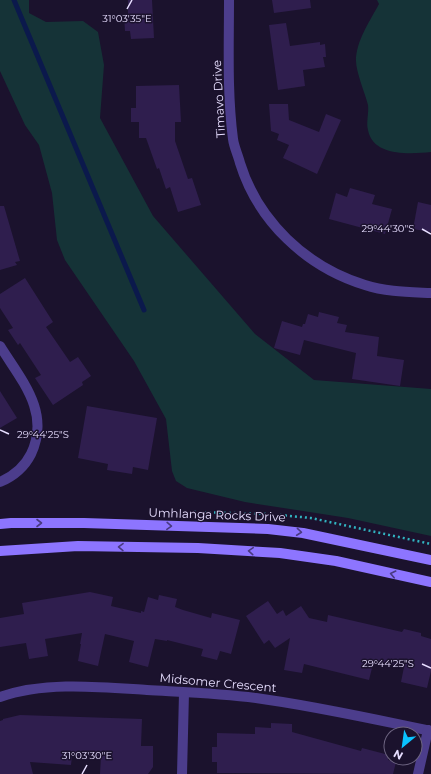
<svg xmlns="http://www.w3.org/2000/svg" width="431" height="774" font-family="Montserrat,sans-serif">
  <style>
    .green { fill: #153337 }
    .lines { fill: none; stroke-linecap: round; stroke-linejoin: round }
    .stream { stroke: #0b194c; stroke-width: 5 }
    .building { fill: #2f1e4e }
    .path { stroke: #31b3c0; stroke-width: 2.5; stroke-dasharray: 2 3; stroke-linecap: butt }
    .minor { stroke: #4c3d8c; stroke-width: 10 }
    .secondary { stroke: #8d75ff; stroke-width: 10 }
    .oneway { stroke: #493a81 }
    .ticks { fill: none; stroke: #e7deff; stroke-width: 1.5 }
    .labels { text-anchor: middle; stroke-width: 3; stroke-linejoin: round; paint-order: stroke }
    .street-label { font-size: 12px; fill: #e7deff; stroke: #1b122d }
    .ticks-label { font-size: 10px; text-anchor: middle; fill: #e7deff; stroke: #1b122d; stroke-width: 3; stroke-linejoin: round; paint-order: stroke }
  </style>
  <rect width="100%" height="100%" fill="#1b122d"/>
  <g class="green">
    <path d="M 0,0 L 29,0 L 29,13 L 46,22 L 83,21 L 98,32 L 104,65 L 100,118 L 153,216 L 255,334 L 314,380 L 431,389 L 431,536 L 348,518 L 245,502 L 187,488 L 176,481 L 172,471 L 166,419 L 134,361 L 65,260 L 57,240 L 52,193 L 39,145 L 25,125 L 0,71 Z"/>
    <path d="M 377,0 L 431,0 L 431,152 C 411,154 373,157 368,130 C 366,122 369,113 368,105 C 365,93 356,72 356,61 C 356,41 370,21 379,4 Z"/>
  </g>
  <g class="lines">
    <path class="stream" d="M 14,0 L 144,310"/>
  </g>
  <g class="building">
    <path d="M 128,0 L 152,0 L 154,38 L 131,39 L 130,31 L 125,31 L 124,16 L 128,16 Z"/>
    <path d="M 272,0 L 310,0 L 311,8 L 274,13 Z"/>
    <path d="M 286,23 L 290,46 L 320,42 L 320,45 L 325,44 L 326,57 L 323,57 L 325,67 L 303,70 L 305,86 L 278,90 L 269,25 Z"/>
    <path d="M 179,85 L 181,122 L 175,122 L 175,141 L 188,179 L 192,178 L 201,205 L 178,212 L 170,187 L 166,189 L 159,168 L 157,169 L 146,138 L 139,138 L 139,122 L 131,122 L 131,108 L 136,108 L 136,86 Z"/>
    <path d="M 269,104 L 288,104 L 289,120 L 319,132 L 326,114 L 341,120 L 317,174 L 283,158 L 289,145 L 277,140 L 279,134 L 271,131 Z"/>
    <path d="M 350,188 L 375,195 L 372,204 L 392,209 L 385,234 L 329,219 L 336,193 L 347,197 Z"/>
    <path d="M 418,202 L 431,205 L 431,232 L 413,229 Z"/>
    <path d="M 0,206 L 4,206 L 20,261 L 15,262 L 17,265 L 0,270 Z"/>
    <path d="M 25,278 L 53,322 L 46,327 L 70,362 L 78,357 L 91,376 L 82,382 L 83,385 L 53,405 L 35,378 L 41,375 L 20,343 L 18,345 L 8,330 L 13,328 L 0,308 L 0,294 Z"/>
    <path d="M 319,312 L 339,317 L 337,323 L 347,325 L 345,332 L 379,337 L 377,356 L 404,360 L 400,386 L 352,379 L 356,353 L 304,340 L 300,355 L 274,348 L 282,321 L 302,327 L 303,324 L 305,324 L 308,314 L 318,317 Z"/>
    <path d="M 0,391 L 17,418 L 0,428 Z"/>
    <path d="M 87,406 L 157,418 L 148,470 L 133,467 L 132,474 L 107,470 L 108,464 L 78,458 Z"/>
    <path d="M 90,592 L 113,597 L 111,606 L 141,613 L 141,611 L 144,612 L 148,597 L 158,600 L 159,595 L 177,599 L 175,607 L 183,610 L 211,618 L 212,613 L 240,620 L 231,654 L 220,651 L 217,660 L 201,656 L 203,649 L 167,640 L 167,641 L 155,639 L 148,667 L 129,662 L 134,641 L 105,634 L 98,666 L 78,661 L 81,644 L 80,644 L 82,633 L 45,639 L 48,656 L 29,659 L 26,643 L 0,647 L 0,618 L 24,614 L 22,603 Z"/>
    <path d="M 268,601 L 277,614 L 283,610 L 286,616 L 301,606 L 309,618 L 327,622 L 328,615 L 402,632 L 404,629 L 421,633 L 421,636 L 431,639 L 431,671 L 427,688 L 401,682 L 404,667 L 374,660 L 369,680 L 304,664 L 302,673 L 284,670 L 290,638 L 275,648 L 269,640 L 264,644 L 246,616 Z"/>
    <path d="M 20,715 L 142,719 L 141,746 L 153,746 L 153,767 L 148,774 L 100,774 L 101,756 L 72,756 L 71,765 L 30,762 L 33,774 L 0,774 L 0,721 L 3,720 L 3,719 Z"/>
    <path d="M 271,723 L 292,724 L 292,732 L 361,751 L 362,748 L 389,755 L 388,760 L 396,762 L 393,774 L 217,773 L 217,762 L 212,762 L 212,747 L 217,747 L 217,733 L 255,734 L 255,727 L 271,728 Z"/>
  </g>
  <g class="lines">
    <g class="path">
      <path d="M 194,512 L 267,514"/>
      <path d="M 280,515 L 311,518 L 431,544"/>
    </g>
    <g class="minor">
      <path d="M 229,0 C 229,46 227,93 233,139 C 234,147 238,155 240,163 C 258,221 306,267 365,285 C 386,292 409,292 431,293"/>
      <path d="M 0,346 C 21,380 51,412 31,454 C 24,468 14,476 0,482"/>
      <path d="M 0,697 C 45,681 101,687 147,690 C 183,692 220,693 256,698 C 315,706 373,719 431,731"/>
      <path d="M 182,774 L 184,693"/>
      <path d="M 418,774 L 428,730"/>
    </g>
    <g class="secondary">
      <path d="M 0,524 L 11,523 L 84,523 L 268,529 L 303,533 L 431,560"/>
      <path d="M 0,551 L 78,546 L 198,548 L 280,553 L 336,561 L 431,582"/>
    </g>
  </g>
  <defs><path id="oneway-chevron" d="M-2-3.5L2.5 0L-2 3.5" fill="none" stroke-width="1.6" stroke-linecap="round" stroke-linejoin="round"/></defs>
  <g class="oneway">
    <use href="#oneway-chevron" transform="translate(39 523)"/>
    <use href="#oneway-chevron" transform="translate(169 526) rotate(2)"/>
    <use href="#oneway-chevron" transform="translate(299 532) rotate(6)"/>
    <use href="#oneway-chevron" transform="translate(121 547) rotate(-179)"/>
    <use href="#oneway-chevron" transform="translate(251 551) rotate(-176)"/>
    <use href="#oneway-chevron" transform="translate(393 574) rotate(-167)"/>
  </g>
  <path class="ticks" d="M 127,9 L 132,0M 422,229 L 431,234M 0,430 L 9,434M 422,664 L 431,668M 82,774 L 87,765"/>
  <g class="labels">
    <g class="street-label">
      <text transform="translate(219 99) rotate(-93)" y="4">Timavo Drive</text>
      <text transform="translate(217 515) rotate(2)" y="4">Umhlanga Rocks Drive</text>
      <text transform="translate(218 683) rotate(5)" y="4">Midsomer Crescent</text>
    </g>
  </g>
  <g class="ticks-label">
    <text x="127" y="22">31°03'35"E</text>
    <text x="388" y="232">29°44'30"S</text>
    <text x="43" y="438">29°44'25"S</text>
    <text x="388" y="667">29°44'25"S</text>
    <text x="87" y="759">31°03'30"E</text>
  </g>
  <g transform="translate(403 746) rotate(209)"><circle r="19" fill="#1b122d" stroke="#6d6481"/>
  <path d="M0-3L7 15L0 10L-7 15Z" fill="#0ac2ff"/>
  <text y="-6" font-size="11" font-weight="bold" text-anchor="middle" fill="#e7deff">N</text>
  </g>
</svg>
